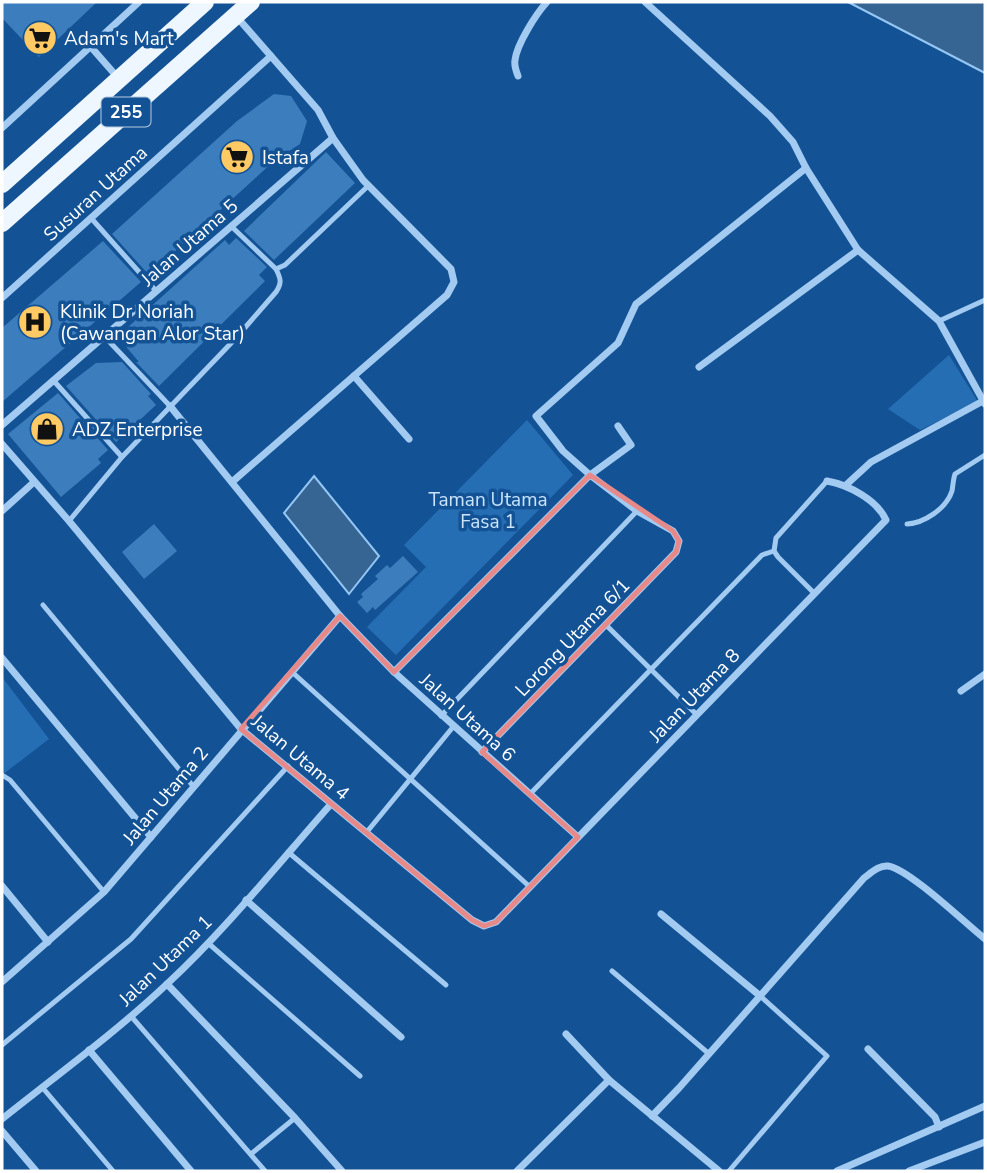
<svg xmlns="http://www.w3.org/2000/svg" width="987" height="1173" font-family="'Nunito Sans',sans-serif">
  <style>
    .green { fill: #266eb4 }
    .water { fill: #366594; stroke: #95c7f5; stroke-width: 2 }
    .building { fill: #3c7dbd }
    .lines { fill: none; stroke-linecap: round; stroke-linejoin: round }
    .service { stroke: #a3cbf2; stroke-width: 5 }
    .minor { stroke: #a3cbf2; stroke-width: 7 }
    .primary { stroke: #eef6ff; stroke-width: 18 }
    .marked { fill: none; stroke: #e88989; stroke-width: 5; stroke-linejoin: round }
    .labels { text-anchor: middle; stroke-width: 7; stroke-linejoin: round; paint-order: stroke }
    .shield { fill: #135395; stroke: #b8cbdf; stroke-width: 2 }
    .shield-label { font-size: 18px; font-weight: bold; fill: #fff }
    .poi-label { font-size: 19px; fill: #fff; stroke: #135395; text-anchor: start }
    .street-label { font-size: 19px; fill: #fff; stroke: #135395 }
    .park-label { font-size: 19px; fill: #cae4fd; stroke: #135395 }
  </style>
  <rect width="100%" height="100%" fill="#135395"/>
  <g class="green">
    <path d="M 949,355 L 978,402 L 920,430 L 888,409 Z"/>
    <path d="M 527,420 L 573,475 L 396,655 L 367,627 L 426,567 L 404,545 Z"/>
    <path d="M 2,677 L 49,739 L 2,775 Z"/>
  </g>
  <g class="water">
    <path d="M 848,2 L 985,2 L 985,73 Z"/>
    <path d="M 314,476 L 379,556 L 349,594 L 284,513 Z"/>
  </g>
  <g class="building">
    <path d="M 2,2 L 97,2 L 39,57 L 2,18 Z"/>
    <path d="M 274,94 L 291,96 L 307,121 L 300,144 L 274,161 L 149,275 L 112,234 L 237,121 Z"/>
    <path d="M 326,152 L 355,183 L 274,260 L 244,231 Z"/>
    <path d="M 236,238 L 267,267 L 259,275 L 265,281 L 159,386 L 136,362 L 139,362 L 123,343 L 127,328 L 225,240 L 229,245 Z"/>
    <path d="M 103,241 L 141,282 L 2,402 L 2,328 Z"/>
    <path d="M 122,362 L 151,394 L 148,396 L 156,405 L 116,442 L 66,386 L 96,363 Z"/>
    <path d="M 58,393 L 108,450 L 98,459 L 101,463 L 61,497 L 8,434 Z"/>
    <path d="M 154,524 L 177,551 L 144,579 L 122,552 Z"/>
    <path d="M 403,556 L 418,572 L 375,610 L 373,607 L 367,613 L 357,602 L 363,597 L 361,594 L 378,579 L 375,576 L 387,565 L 390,568 Z"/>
  </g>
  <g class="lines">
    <g class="service">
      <path d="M 91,218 L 156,291"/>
      <path d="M 231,226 L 276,269"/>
      <path d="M 939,321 L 985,300"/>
      <path d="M 104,336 L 170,406"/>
      <path d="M 53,380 L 122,457"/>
      <path d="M 69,521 L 122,457 L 236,338 L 276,292 C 282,283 281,279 276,269 L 285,265 L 368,186"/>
      <path d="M 907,524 C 924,523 946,509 952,491 C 953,486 953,480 955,474 L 985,455"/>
      <path d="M 815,594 L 778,557 L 774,551 L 776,538 L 827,481"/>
      <path d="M 43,605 L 193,786"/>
      <path d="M 606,625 L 697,715"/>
      <path d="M 292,672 L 530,887"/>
      <path d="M 441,716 L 637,511"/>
      <path d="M 2,775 L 10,780 L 104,892"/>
      <path d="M 530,794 L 762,555 L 774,551"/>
      <path d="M 366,833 L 453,727"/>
      <path d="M 288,852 L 446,985"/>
      <path d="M 208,943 L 360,1076"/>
      <path d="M 612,971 L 708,1053"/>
      <path d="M 131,1016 L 265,1171"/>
      <path d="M 2,1045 L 131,939 L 288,766"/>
      <path d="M 42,1087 L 113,1171"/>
      <path d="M 251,1154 L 295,1118"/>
      <path d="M 729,1171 L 827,1056 L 759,995"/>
    </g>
    <g class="minor">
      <path d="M 645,2 L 770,116 L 793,142 L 806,168 L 858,250 L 939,321 L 985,404"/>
      <path d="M 91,47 L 119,79"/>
      <path d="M 518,76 C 516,71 514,66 515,60 C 517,44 536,14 547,2"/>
      <path d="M 2,128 L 139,2"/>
      <path d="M 2,298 L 271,56"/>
      <path d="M 699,367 L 858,250"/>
      <path d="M 354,376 L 409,439"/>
      <path d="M 170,406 L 340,616 L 394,672 L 578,837"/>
      <path d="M 2,425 L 333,138"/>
      <path d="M 2,444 L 69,521 L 241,729 L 472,920 L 484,926 L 496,922 L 886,520 C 877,500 849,485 827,481"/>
      <path d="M 232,482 L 447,295 L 454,282 L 451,269 L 363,180 L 333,138 L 318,110 L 236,16"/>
      <path d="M 846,485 L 871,462 L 983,401"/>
      <path d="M 2,511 L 34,482"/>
      <path d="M 2,658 L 151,837"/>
      <path d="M 394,672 L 590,475 L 631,445 L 618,426"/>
      <path d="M 961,691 L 985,674"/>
      <path d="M 482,752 L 676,552 L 679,541 L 673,531 L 637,511 L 590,475 L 563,451 L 536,416 L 618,343 L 636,304 L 645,297 L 806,168"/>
      <path d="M 2,886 L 48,942"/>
      <path d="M 246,900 L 401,1037"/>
      <path d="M 661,914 L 759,995"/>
      <path d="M 2,982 L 104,892 L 340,616"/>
      <path d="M 167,984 L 295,1118 L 342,1171"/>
      <path d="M 566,1034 L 609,1080 L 719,1171"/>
      <path d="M 868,1049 L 935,1117 L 939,1127"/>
      <path d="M 89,1050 L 191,1171"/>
      <path d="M 652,1116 L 679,1088 L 864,878 C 871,873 879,865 888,866 C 909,869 966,924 985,939"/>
      <path d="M 2,1119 C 57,1075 115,1033 167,984 C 226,929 278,864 331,804"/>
      <path d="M 2,1131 L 36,1171"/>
      <path d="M 517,1171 L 609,1080"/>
      <path d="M 837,1171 L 985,1106"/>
      <path d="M 909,1171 L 985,1142"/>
    </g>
    <g class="primary">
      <path d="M 2,184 L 205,2"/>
      <path d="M 2,223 L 251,2"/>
    </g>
  </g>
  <path class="marked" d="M 590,475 L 673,531 L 679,541 L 676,552 L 482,752 L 578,837 L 496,922 L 484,926 L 472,920 L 241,729 L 340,616 L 394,672 Z"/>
  <defs>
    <g id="supermarket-disc" transform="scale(1.75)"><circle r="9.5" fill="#ffc964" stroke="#135395"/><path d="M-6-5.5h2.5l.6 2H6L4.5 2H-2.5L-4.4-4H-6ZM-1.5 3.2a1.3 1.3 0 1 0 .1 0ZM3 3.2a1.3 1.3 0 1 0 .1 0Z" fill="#111"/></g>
    <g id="hospital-disc" transform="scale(1.75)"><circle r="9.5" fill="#ffc964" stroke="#135395"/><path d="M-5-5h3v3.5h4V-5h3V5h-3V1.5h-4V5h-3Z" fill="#111"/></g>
    <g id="shop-disc" transform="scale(1.75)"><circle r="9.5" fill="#ffc964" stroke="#135395"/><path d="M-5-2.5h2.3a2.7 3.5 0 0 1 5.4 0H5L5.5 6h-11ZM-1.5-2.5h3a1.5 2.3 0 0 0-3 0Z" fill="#111"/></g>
  </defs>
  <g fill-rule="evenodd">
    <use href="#supermarket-disc" x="40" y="38"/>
    <use href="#supermarket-disc" x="237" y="157"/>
    <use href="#hospital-disc" x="35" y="322"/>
    <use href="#shop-disc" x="47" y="429"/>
  </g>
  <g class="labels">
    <rect class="shield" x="101.5" y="97.5" width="49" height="29" rx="5"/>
    <g class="shield-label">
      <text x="126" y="118">255</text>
    </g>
    <g class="poi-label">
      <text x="64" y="45">Adam's Mart</text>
      <text x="262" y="164">Istafa</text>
      <text x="60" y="318">Klinik Dr Noriah<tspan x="60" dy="22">(Cawangan Alor Star)</tspan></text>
      <text x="72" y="436">ADZ Enterprise</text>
    </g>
    <g class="street-label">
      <text transform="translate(95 193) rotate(-42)" y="7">Susuran Utama</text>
      <text transform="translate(189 242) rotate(-41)" y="7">Jalan Utama 5</text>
      <text transform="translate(572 637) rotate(-46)" y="7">Lorong Utama 6/1</text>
      <text transform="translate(694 695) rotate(-46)" y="7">Jalan Utama 8</text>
      <text transform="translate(468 717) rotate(42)" y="7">Jalan Utama 6</text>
      <text transform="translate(301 757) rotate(40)" y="7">Jalan Utama 4</text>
      <text transform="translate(165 795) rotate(-50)" y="7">Jalan Utama 2</text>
      <text transform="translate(165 960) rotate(-44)" y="7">Jalan Utama 1</text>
    </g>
    <g class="park-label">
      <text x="488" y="506">Taman Utama<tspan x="488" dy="22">Fasa 1</tspan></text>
    </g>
  </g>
  <rect width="987" height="1173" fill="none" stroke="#ffffff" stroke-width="7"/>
</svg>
